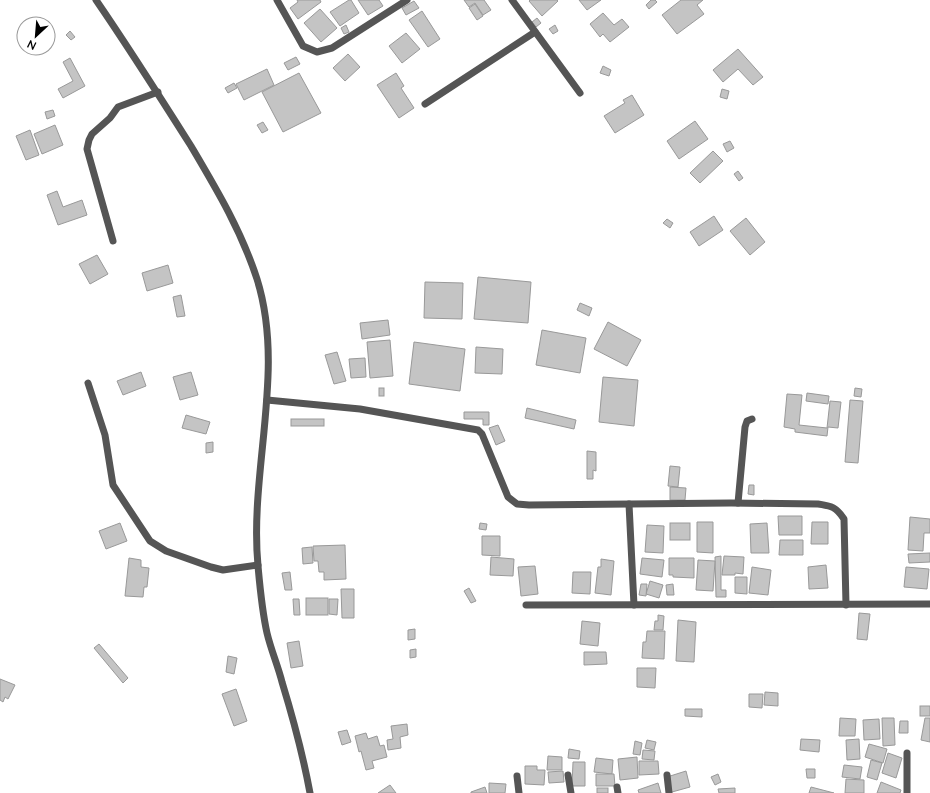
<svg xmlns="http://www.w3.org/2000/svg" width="930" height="793" font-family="Lato,sans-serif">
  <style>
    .building { fill: #c4c4c4; stroke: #999 }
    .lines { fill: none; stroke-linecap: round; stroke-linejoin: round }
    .minor { stroke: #555; stroke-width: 7 }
  </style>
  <rect width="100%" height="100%" fill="#fff"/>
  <g class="building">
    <path d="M 297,0 L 320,0 L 321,2 L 298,19 L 290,8 L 298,2 Z"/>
    <path d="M 349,0 L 351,0 L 359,13 L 340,26 L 330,12 Z"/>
    <path d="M 358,0 L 379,0 L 383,6 L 368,15 Z"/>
    <path d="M 464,0 L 484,0 L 491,10 L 483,15 L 475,3 L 469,7 Z"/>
    <path d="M 530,0 L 557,0 L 558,1 L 542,16 L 529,1 Z"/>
    <path d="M 579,0 L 601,0 L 587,10 Z"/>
    <path d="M 651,0 L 655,0 L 657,2 L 649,9 L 646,5 Z"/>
    <path d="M 681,0 L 703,0 L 697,5 L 704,14 L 677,34 L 662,15 Z"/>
    <path d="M 414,1 L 419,8 L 406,15 L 402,8 Z"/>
    <path d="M 475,4 L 483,16 L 477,20 L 469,8 Z"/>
    <path d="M 320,9 L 337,28 L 321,42 L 304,23 Z"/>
    <path d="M 422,11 L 440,39 L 428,47 L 409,20 Z"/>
    <path d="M 603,13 L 614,25 L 622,19 L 629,27 L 610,42 L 603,34 L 600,37 L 590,24 Z"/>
    <path d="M 537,18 L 541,23 L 536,27 L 532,22 Z"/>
    <path d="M 346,25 L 349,32 L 344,34 L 341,28 Z"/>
    <path d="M 555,25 L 558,31 L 553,34 L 549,29 Z"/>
    <path d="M 70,31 L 75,37 L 71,40 L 66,35 Z"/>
    <path d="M 406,33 L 420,49 L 402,63 L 389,46 Z"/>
    <path d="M 738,49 L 763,77 L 753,85 L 738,69 L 723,82 L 713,70 Z"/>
    <path d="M 348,54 L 360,67 L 345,81 L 333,68 Z"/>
    <path d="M 296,57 L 300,64 L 288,70 L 284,63 Z"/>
    <path d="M 70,58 L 85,86 L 63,98 L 58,89 L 73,81 L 63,62 Z"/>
    <path d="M 603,66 L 611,70 L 609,76 L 600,73 Z"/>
    <path d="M 267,69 L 274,85 L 244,100 L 236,84 Z"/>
    <path d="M 299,73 L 321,113 L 283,132 L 262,92 Z"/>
    <path d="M 396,73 L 404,86 L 401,88 L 414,108 L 399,118 L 377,85 Z"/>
    <path d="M 234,83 L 237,88 L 228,93 L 225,88 Z"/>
    <path d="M 722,89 L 729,91 L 727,99 L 720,97 Z"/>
    <path d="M 632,95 L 644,115 L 615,133 L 604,116 L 625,103 L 623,100 Z"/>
    <path d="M 53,110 L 55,116 L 47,119 L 45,112 Z"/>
    <path d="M 695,121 L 708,139 L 679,159 L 667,141 Z"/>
    <path d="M 263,122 L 268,130 L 262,133 L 257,125 Z"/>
    <path d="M 55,125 L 63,145 L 42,154 L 34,134 Z"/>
    <path d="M 30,130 L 39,155 L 26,160 L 16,136 Z"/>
    <path d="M 730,141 L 734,148 L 727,152 L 723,144 Z"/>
    <path d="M 713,151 L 723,161 L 700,183 L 690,173 Z"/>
    <path d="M 738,171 L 743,178 L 739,181 L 734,174 Z"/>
    <path d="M 57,191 L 63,207 L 82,200 L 87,215 L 58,225 L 47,195 Z"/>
    <path d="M 714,216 L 723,230 L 699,246 L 690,232 Z"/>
    <path d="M 746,218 L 765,242 L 750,255 L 730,231 Z"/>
    <path d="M 667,219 L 673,223 L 670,228 L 663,223 Z"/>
    <path d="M 97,255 L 108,274 L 90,284 L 79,264 Z"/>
    <path d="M 168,265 L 173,283 L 147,291 L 142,273 Z"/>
    <path d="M 478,277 L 531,282 L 528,323 L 474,319 Z"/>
    <path d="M 425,282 L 463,283 L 462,319 L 424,318 Z"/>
    <path d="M 181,295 L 185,316 L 177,317 L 173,297 Z"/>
    <path d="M 580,303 L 592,308 L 589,316 L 577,310 Z"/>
    <path d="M 388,320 L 390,335 L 362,339 L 360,323 Z"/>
    <path d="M 608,322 L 641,340 L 627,366 L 594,349 Z"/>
    <path d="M 542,330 L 586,338 L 580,373 L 536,365 Z"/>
    <path d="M 390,340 L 393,376 L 370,378 L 367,342 Z"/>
    <path d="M 414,342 L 465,349 L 460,391 L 409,384 Z"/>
    <path d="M 476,347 L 503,349 L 502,374 L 475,373 Z"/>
    <path d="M 337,352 L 346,381 L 334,384 L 325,355 Z"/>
    <path d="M 365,358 L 366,377 L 351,378 L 349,359 Z"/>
    <path d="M 141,372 L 146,386 L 123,395 L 117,381 Z"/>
    <path d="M 191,372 L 198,395 L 180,400 L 173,377 Z"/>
    <path d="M 603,377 L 638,380 L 634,426 L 599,422 Z"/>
    <rect x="379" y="388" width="5" height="8"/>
    <path d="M 855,388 L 862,389 L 861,397 L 854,396 Z"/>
    <path d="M 807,393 L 829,396 L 828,404 L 806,401 Z"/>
    <path d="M 787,394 L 802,395 L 799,425 L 827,428 L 830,401 L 841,402 L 838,428 L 828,427 L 827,436 L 795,432 L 795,429 L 784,427 Z"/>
    <path d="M 850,400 L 863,401 L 858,463 L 845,462 Z"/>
    <path d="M 527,408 L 576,420 L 574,429 L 525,418 Z"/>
    <path d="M 464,412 L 489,412 L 489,425 L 483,425 L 483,419 L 464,419 Z"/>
    <path d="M 186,415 L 210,422 L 206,434 L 182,428 Z"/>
    <rect x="291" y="419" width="33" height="7"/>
    <path d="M 498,425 L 505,441 L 496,445 L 489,428 Z"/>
    <path d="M 213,442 L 213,452 L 206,453 L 206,443 Z"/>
    <path d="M 587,451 L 596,452 L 596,471 L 593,470 L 593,479 L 587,479 Z"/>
    <path d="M 670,466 L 680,467 L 678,487 L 668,486 Z"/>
    <path d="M 749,485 L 754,485 L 754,495 L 748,494 Z"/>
    <path d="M 670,487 L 686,488 L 685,500 L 670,500 Z"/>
    <path d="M 778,516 L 802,516 L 802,535 L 779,535 Z"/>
    <path d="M 910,517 L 930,519 L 930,533 L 924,533 L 923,551 L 908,550 Z"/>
    <path d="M 697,522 L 713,522 L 713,553 L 697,552 Z"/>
    <path d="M 812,522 L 828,522 L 828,544 L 811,544 Z"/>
    <path d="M 120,523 L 127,541 L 106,549 L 99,531 Z"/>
    <path d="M 480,523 L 487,524 L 486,530 L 479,529 Z"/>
    <rect x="670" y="523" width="20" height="17"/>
    <path d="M 767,523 L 769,553 L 751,553 L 750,524 Z"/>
    <path d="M 647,525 L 664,526 L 663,553 L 645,552 Z"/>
    <path d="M 482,536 L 500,536 L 500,556 L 482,555 Z"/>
    <path d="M 780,540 L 803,540 L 803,555 L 779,555 Z"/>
    <path d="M 345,545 L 346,579 L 324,580 L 324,572 L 319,572 L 318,561 L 314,561 L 313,546 Z"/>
    <path d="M 312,547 L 313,563 L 303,564 L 302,548 Z"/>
    <path d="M 930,553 L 930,562 L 909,563 L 908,554 Z"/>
    <path d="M 721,556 L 721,590 L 726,590 L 726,597 L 716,597 L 715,557 Z"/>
    <path d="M 724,556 L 744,557 L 743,574 L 735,573 L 735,575 L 722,575 Z"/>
    <path d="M 491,557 L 514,559 L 513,576 L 490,575 Z"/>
    <path d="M 129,558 L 141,560 L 141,567 L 149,568 L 147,587 L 144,587 L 143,597 L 125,596 Z"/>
    <path d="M 642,558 L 664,560 L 662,577 L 640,574 Z"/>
    <path d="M 669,558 L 694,558 L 694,578 L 673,577 L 673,575 L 669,575 Z"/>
    <path d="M 601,559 L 614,561 L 611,595 L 595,593 L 598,567 L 601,567 Z"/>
    <path d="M 698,560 L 715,561 L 713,591 L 696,590 Z"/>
    <path d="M 826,565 L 828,588 L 809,589 L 808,567 Z"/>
    <path d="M 535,566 L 538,594 L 521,596 L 518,567 Z"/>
    <path d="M 752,567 L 771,570 L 768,595 L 749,593 Z"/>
    <path d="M 906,567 L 929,569 L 927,589 L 904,587 Z"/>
    <path d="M 290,572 L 292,590 L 285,590 L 282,573 Z"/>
    <path d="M 573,572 L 591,572 L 590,594 L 572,593 Z"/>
    <path d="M 735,577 L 747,577 L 747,594 L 735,593 Z"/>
    <path d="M 650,581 L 663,585 L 659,598 L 646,594 Z"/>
    <path d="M 641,584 L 647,584 L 646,596 L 639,595 Z"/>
    <path d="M 673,584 L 674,595 L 667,595 L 666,585 Z"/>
    <path d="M 469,588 L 476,601 L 471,603 L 464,591 Z"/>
    <path d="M 341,589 L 354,589 L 354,618 L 342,618 Z"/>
    <rect x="306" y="598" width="22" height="17"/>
    <path d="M 293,599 L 299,599 L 300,615 L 294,615 Z"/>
    <path d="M 329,599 L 338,599 L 337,615 L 329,614 Z"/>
    <path d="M 859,613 L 870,614 L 867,640 L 857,639 Z"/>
    <path d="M 658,615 L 664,616 L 663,630 L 654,630 L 655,621 L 658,621 Z"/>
    <path d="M 678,620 L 696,622 L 694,662 L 676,661 Z"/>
    <path d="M 582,621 L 600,623 L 598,646 L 580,644 Z"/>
    <path d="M 415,629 L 415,639 L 408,640 L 408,630 Z"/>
    <path d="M 647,631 L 665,631 L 664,659 L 642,658 L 643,642 L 646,642 Z"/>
    <path d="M 299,641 L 303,666 L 291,668 L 287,643 Z"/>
    <path d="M 99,644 L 128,678 L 123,683 L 94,648 Z"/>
    <path d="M 416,649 L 416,657 L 410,658 L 410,650 Z"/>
    <path d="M 584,652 L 606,652 L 607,664 L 584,665 Z"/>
    <path d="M 228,656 L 237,658 L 234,674 L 226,672 Z"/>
    <path d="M 637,668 L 656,668 L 655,688 L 637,687 Z"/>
    <path d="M 0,679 L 15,685 L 8,699 L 5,697 L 3,702 L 0,700 Z"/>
    <path d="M 236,689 L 247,721 L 234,726 L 222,694 Z"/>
    <path d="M 765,692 L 778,693 L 778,706 L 764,705 Z"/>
    <path d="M 749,694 L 763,694 L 762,708 L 749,707 Z"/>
    <rect x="920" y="706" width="10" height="10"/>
    <path d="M 685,709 L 702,709 L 702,717 L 685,716 Z"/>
    <path d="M 840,718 L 856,719 L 855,736 L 839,736 Z"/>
    <path d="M 882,718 L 894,718 L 895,745 L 883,746 Z"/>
    <path d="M 925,718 L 930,718 L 930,742 L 921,740 Z"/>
    <path d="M 879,719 L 880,739 L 864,740 L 863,720 Z"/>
    <path d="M 900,721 L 908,721 L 908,733 L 899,733 Z"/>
    <path d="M 407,724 L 408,735 L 400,737 L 401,748 L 388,750 L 387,740 L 393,739 L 391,726 Z"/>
    <path d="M 347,730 L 351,742 L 342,745 L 338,732 Z"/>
    <path d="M 366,733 L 368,739 L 377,736 L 380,746 L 384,745 L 387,757 L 372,761 L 374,768 L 366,770 L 361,751 L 359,752 L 355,736 Z"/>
    <path d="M 801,739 L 820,740 L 819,752 L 800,750 Z"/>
    <path d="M 859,739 L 860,759 L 847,760 L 846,740 Z"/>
    <path d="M 647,740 L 656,742 L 654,750 L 645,748 Z"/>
    <path d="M 635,741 L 642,743 L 640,755 L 633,754 Z"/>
    <path d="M 869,744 L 887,749 L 883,763 L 865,757 Z"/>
    <path d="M 569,749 L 580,751 L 579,759 L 568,758 Z"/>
    <path d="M 643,750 L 655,751 L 654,760 L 642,759 Z"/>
    <path d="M 888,753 L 902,758 L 896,778 L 882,773 Z"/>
    <path d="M 548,756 L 562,757 L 562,770 L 547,770 Z"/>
    <path d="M 637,757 L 638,778 L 620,780 L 618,759 Z"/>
    <path d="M 596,758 L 613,760 L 612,774 L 594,772 Z"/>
    <path d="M 871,760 L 882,763 L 877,780 L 867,777 Z"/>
    <path d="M 639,761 L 658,761 L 659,774 L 639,775 Z"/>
    <path d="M 573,762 L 585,762 L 585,786 L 572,786 Z"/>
    <path d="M 844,765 L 862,767 L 860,779 L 842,777 Z"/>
    <path d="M 525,766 L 537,766 L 537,770 L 545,770 L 544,785 L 525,784 Z"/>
    <path d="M 806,769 L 815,769 L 815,778 L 807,778 Z"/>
    <path d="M 563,771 L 564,782 L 549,783 L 548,772 Z"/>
    <path d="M 686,771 L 690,787 L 672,792 L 667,777 Z"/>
    <path d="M 596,774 L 614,774 L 615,786 L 596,786 Z"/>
    <path d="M 718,774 L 721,782 L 715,785 L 711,777 Z"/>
    <path d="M 846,779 L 864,780 L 864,793 L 845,793 Z"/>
    <path d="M 881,782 L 901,790 L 900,793 L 877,793 Z"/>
    <path d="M 489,783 L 506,784 L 505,793 L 489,793 Z"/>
    <path d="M 658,783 L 661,793 L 639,793 L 638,790 Z"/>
    <path d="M 390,785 L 396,793 L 378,793 Z"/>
    <path d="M 485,787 L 487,793 L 471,793 L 471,792 Z"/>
    <path d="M 811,787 L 834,793 L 809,793 Z"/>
    <rect x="597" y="788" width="11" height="5"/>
    <path d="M 735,788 L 735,793 L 719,793 L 718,789 Z"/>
  </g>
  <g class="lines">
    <g class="minor">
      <path d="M 96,0 C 129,48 160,97 191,146 C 217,190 241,230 257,279 C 286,371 249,471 258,566 C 260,588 262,611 267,633 C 271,650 278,666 282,682 C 293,718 303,755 310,793"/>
      <path d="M 277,0 L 303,46 L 317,52 L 332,48 L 407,0"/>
      <path d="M 512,0 L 580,93"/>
      <path d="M 425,104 L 535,32"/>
      <path d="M 113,241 L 87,149 L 89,140 L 92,134 L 110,118 L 118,107 L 158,92"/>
      <path d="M 88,383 L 105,435 L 113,485 L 150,541 L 166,551 L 211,567 L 223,570 L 258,565"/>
      <path d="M 267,400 L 360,409 L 478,430 L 482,434 L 508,497 L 517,504 L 529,505 L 731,503 L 818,504 C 832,506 836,507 844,519 L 846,605"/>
      <path d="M 738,503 L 745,427 L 747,421 L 752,419"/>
      <path d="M 629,504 L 634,605"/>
      <path d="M 526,605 L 930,604"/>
      <path d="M 907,753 L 907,793"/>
      <path d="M 568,775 L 571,793"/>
      <path d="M 667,775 L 669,793"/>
      <path d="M 517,776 L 519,793"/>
      <path d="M 617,787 L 618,793"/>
    </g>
  </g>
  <g transform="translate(36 36) rotate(206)"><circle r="19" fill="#ffffff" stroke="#999999"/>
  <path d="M0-3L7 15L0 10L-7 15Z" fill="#000000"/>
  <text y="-6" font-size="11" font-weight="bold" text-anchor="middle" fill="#000000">N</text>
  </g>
</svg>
